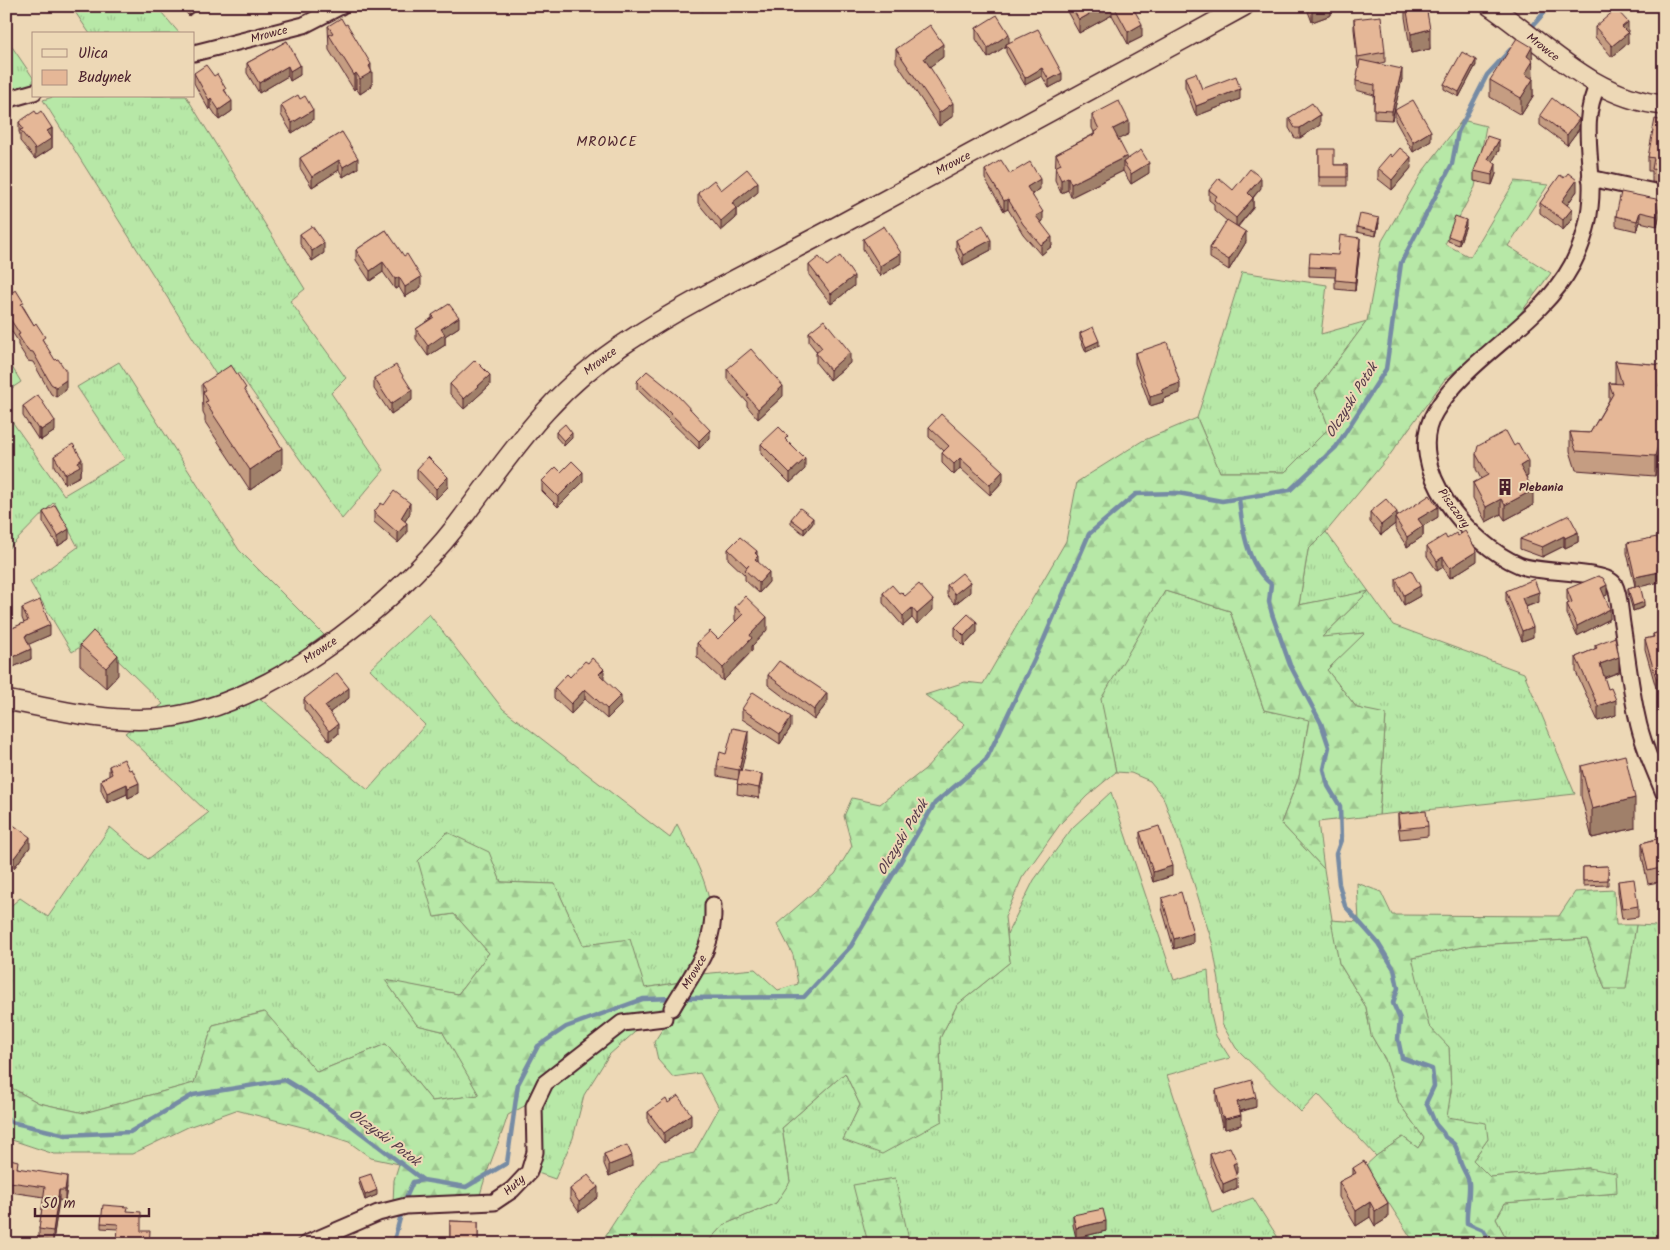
<svg xmlns="http://www.w3.org/2000/svg" width="1670" height="1250" font-family="Kalam,sans-serif">
  <style>
    .grass { fill: url(#grass-tufts); stroke: #808469 }
    .forest { fill: url(#forest-firs); stroke: #808469 }
    .lines { fill: none; stroke-linecap: round; stroke-linejoin: round }
    .stream { stroke: #768ba4; stroke-width: 4.5 }
    .minor-casing { stroke: #4a1f2b; stroke-width: 19 }
    .tertiary-casing { stroke: #4a1f2b; stroke-width: 22 }
    .minor { stroke: #edd8b6; stroke-width: 15 }
    .tertiary { stroke: #edd8b6; stroke-width: 19 }
    .wall { fill: #c59d82; stroke: #4a1f2b }
    .shaded-wall { fill: #a0806a; stroke: #4a1f2b }
    .building { fill: #e5b797; stroke: #4a1f2b }
    .labels { text-anchor: middle; stroke-width: 4; stroke-linejoin: round; paint-order: stroke }
    .street-label { font-size: 12px; fill: #4a1f2b; stroke: #edd8b6 }
    .poi-label { font-size: 12px; font-weight: bold; fill: #4a1f2b; stroke: #edd8b6; text-anchor: start }
    .neighbourhood-label { font-size: 14px; letter-spacing: 1px; fill: #4a1f2b; stroke: #edd8b6 }
    .water-label { font-size: 14px; font-style: italic; fill: #553a49; stroke: #edd8b6 }
  </style>
  <defs>
    <pattern id="grass-tufts" width="24" height="20" patternUnits="userSpaceOnUse" patternTransform="scale(1.25)"><rect width="24" height="20" fill="#b7e8a7"/><path d="M3 7l-1-3M5 7V3M7 7l1-3M15 17l-1-3M17 17v-4M19 17l1-3" fill="none" stroke="#9fc790"/></pattern>
    <pattern id="forest-firs" width="22" height="20" patternUnits="userSpaceOnUse" patternTransform="scale(1.25)"><rect width="22" height="20" fill="#b7e8a7"/><path d="M5 1l3.5 6h-7zM16 11l3.5 6h-7z" fill="#9fc790"/></pattern>
  </defs>
  <rect width="100%" height="100%" fill="#edd8b6"/>
  <filter id="ink" filterUnits="userSpaceOnUse"><feTurbulence type="fractalNoise" baseFrequency=".02" numOctaves="2"/><feDisplacementMap in="SourceGraphic" scale="10" xChannelSelector="R" yChannelSelector="G"/><feConvolveMatrix kernelMatrix="1 2 1 2 8 2 1 2 1" color-interpolation-filters="sRGB"/></filter>
  <g filter="url(#ink)">
    <g class="grass">
      <path d="M 71,6 L 156,6 L 180,34 L 90,34 Z"/>
      <path d="M 6,38 L 34,79 L 34,85 L 6,94 Z"/>
      <path d="M 56,96 L 186,96 L 305,289 L 290,301 L 346,378 L 331,393 L 384,470 L 342,519 L 239,373 L 220,381 L 43,100 Z"/>
      <path d="M 1242,272 L 1327,285 L 1321,334 L 1367,321 L 1315,391 L 1329,428 L 1285,472 L 1220,472 L 1197,418 Z"/>
      <path d="M 6,357 L 21,382 L 6,392 Z"/>
      <path d="M 119,362 L 239,550 L 324,635 L 249,689 L 368,790 L 425,725 L 370,669 L 429,614 L 503,709 L 670,838 L 677,824 C 695,860 724,906 704,947 C 698,959 688,971 681,982 L 645,988 L 583,946 L 555,884 L 501,882 L 488,852 L 435,917 L 454,914 L 489,953 L 458,994 L 386,981 L 417,1025 L 442,1031 L 480,1095 L 432,1101 L 386,1044 L 317,1072 L 264,1012 L 213,1025 L 194,1083 L 84,1113 L 39,1103 L 10,1087 L 6,1082 L 6,966 L 13,963 L 6,956 L 6,910 L 20,898 L 48,917 L 110,827 L 148,859 L 208,813 L 125,733 L 163,704 L 95,638 L 72,652 L 30,582 L 78,547 L 54,502 L 9,548 L 6,544 L 6,413 L 64,495 L 125,459 L 77,387 Z"/>
      <path d="M 1326,532 L 1393,625 L 1524,673 L 1575,794 L 1379,815 L 1386,715 L 1357,708 L 1327,670 L 1364,633 L 1321,638 L 1368,592 L 1299,605 L 1308,550 Z"/>
      <path d="M 1165,591 L 1230,611 L 1264,710 L 1309,719 L 1299,777 L 1281,823 L 1324,869 L 1339,963 L 1366,1007 L 1371,1035 L 1385,1059 L 1399,1103 L 1424,1138 L 1418,1148 L 1403,1137 L 1376,1156 L 1318,1094 L 1301,1112 L 1236,1048 L 1222,1024 L 1219,981 L 1212,942 L 1190,871 L 1163,797 L 1150,781 L 1131,773 L 1116,772 L 1100,699 Z"/>
      <path d="M 1111,792 L 1174,980 L 1208,970 L 1211,1015 L 1216,1036 L 1230,1058 L 1167,1075 L 1212,1213 L 1253,1198 L 1282,1244 L 706,1244 L 723,1225 L 776,1203 L 790,1181 L 782,1128 L 845,1073 L 860,1105 L 843,1140 L 942,1121 L 940,1038 L 957,1005 L 1010,962 L 1007,934 L 1034,880 L 1073,827 Z"/>
      <path d="M 1636,925 L 1656,926 L 1664,972 L 1664,1244 L 1509,1244 L 1496,1219 L 1505,1203 L 1617,1193 L 1589,1168 L 1490,1177 L 1473,1160 L 1488,1139 L 1446,1117 L 1451,1091 L 1449,1048 L 1429,1027 L 1411,958 L 1472,945 L 1587,939 L 1605,989 L 1626,988 Z"/>
      <path d="M 634,1025 L 635,1032 L 609,1055 L 584,1095 L 573,1138 L 555,1179 L 535,1172 L 542,1156 L 540,1117 L 547,1088 L 617,1031 Z"/>
    </g>
    <g class="forest">
      <path d="M 1462,120 L 1486,126 L 1475,187 L 1445,244 L 1470,257 L 1515,181 L 1548,185 L 1508,246 L 1551,273 L 1506,332 L 1445,379 L 1389,456 L 1326,532 L 1308,550 L 1299,605 L 1369,591 L 1322,637 L 1365,633 L 1327,670 L 1357,708 L 1386,714 L 1379,815 L 1318,822 L 1324,869 L 1281,823 L 1299,777 L 1309,720 L 1264,710 L 1230,611 L 1165,591 L 1101,699 L 1116,772 L 1087,796 L 1061,823 L 1022,878 L 1005,917 L 1010,962 L 957,1005 L 940,1038 L 942,1121 L 882,1154 L 843,1140 L 860,1105 L 845,1073 L 782,1128 L 790,1182 L 776,1203 L 723,1225 L 706,1244 L 600,1244 L 624,1207 L 659,1161 L 694,1153 L 719,1108 L 700,1073 L 673,1077 L 658,1060 L 654,1042 L 665,1025 L 686,1003 L 701,974 L 755,969 L 778,990 L 798,984 L 793,955 L 777,924 L 835,874 L 852,846 L 844,816 L 852,798 L 880,804 L 925,769 L 965,724 L 925,695 L 965,682 L 983,684 L 1066,541 L 1077,482 L 1142,441 L 1197,418 L 1220,472 L 1285,472 L 1329,428 L 1315,391 L 1367,321 L 1382,241 L 1423,171 Z"/>
      <path d="M 447,832 L 489,852 L 501,882 L 555,884 L 583,945 L 630,939 L 645,988 L 681,982 L 662,1013 L 618,1021 L 530,1103 L 508,1115 C 499,1144 486,1170 479,1199 L 393,1203 L 394,1180 L 399,1164 L 371,1158 L 349,1142 L 306,1128 L 236,1110 L 188,1127 L 132,1154 L 54,1154 L 6,1138 L 6,1085 L 39,1103 L 84,1113 L 194,1083 L 213,1025 L 265,1012 L 317,1072 L 386,1044 L 432,1101 L 479,1095 L 442,1031 L 417,1025 L 385,980 L 458,994 L 489,953 L 454,914 L 434,917 L 418,861 Z"/>
      <path d="M 1357,883 L 1381,892 L 1392,915 L 1559,916 L 1575,892 L 1614,890 L 1616,925 L 1636,925 L 1626,989 L 1605,989 L 1587,939 L 1472,945 L 1412,958 L 1429,1026 L 1449,1047 L 1451,1091 L 1447,1117 L 1486,1123 L 1488,1139 L 1473,1160 L 1490,1177 L 1589,1168 L 1616,1173 L 1617,1193 L 1505,1203 L 1496,1219 L 1509,1244 L 1415,1244 L 1365,1166 L 1376,1156 L 1403,1137 L 1418,1148 L 1424,1138 L 1399,1103 L 1385,1059 L 1371,1035 L 1366,1007 L 1339,963 L 1331,920 L 1359,922 Z"/>
      <path d="M 895,1178 L 910,1244 L 891,1244 L 890,1238 L 868,1243 L 853,1185 Z"/>
    </g>
    <g class="lines">
      <g class="stream">
        <path d="M 1529,30 L 1550,6"/>
        <path d="M 1239,498 C 1242,526 1246,565 1271,584 L 1269,602 L 1272,614 L 1290,665 L 1321,723 L 1329,747 L 1324,769 L 1328,786 L 1340,806 L 1341,840 L 1336,854 L 1339,884 L 1345,906 L 1378,943 L 1394,969 L 1398,988 L 1393,1003 L 1400,1019 L 1398,1039 L 1402,1058 L 1432,1069 L 1434,1086 L 1426,1103 C 1430,1110 1432,1116 1435,1123 C 1438,1129 1443,1130 1445,1137 C 1460,1147 1455,1147 1460,1161 C 1462,1169 1468,1175 1469,1183 C 1470,1196 1466,1209 1467,1223 L 1483,1230 L 1492,1244"/>
        <path d="M 681,998 L 804,997 L 851,946 L 935,803 L 986,760 L 1044,639 L 1089,534 L 1136,494 L 1178,493 L 1222,501 L 1290,490 L 1336,447 L 1386,369 L 1401,263 L 1452,164 L 1458,132 L 1487,75 L 1510,50"/>
        <path d="M 6,1118 L 11,1122 L 66,1135 L 130,1132 L 193,1095 L 285,1080 L 319,1101 L 423,1180 L 466,1187 L 507,1163 L 518,1084 L 538,1046 L 566,1027 L 643,999 L 674,998"/>
        <path d="M 403,1204 L 413,1182 L 423,1180"/>
        <path d="M 393,1244 L 402,1211"/>
      </g>
      <g class="minor-casing">
        <g id="minor">
          <path d="M 194,53 L 304,25 L 341,6"/>
          <path d="M 1598,85 C 1582,115 1590,150 1591,182 C 1592,210 1585,240 1572,265 C 1539,326 1470,354 1435,412 C 1402,466 1470,545 1519,565 C 1539,574 1605,570 1614,584 C 1620,595 1620,612 1622,624 C 1627,655 1630,686 1637,717 C 1642,743 1654,769 1664,793"/>
          <path d="M 6,100 L 34,92"/>
          <path d="M 1590,178 L 1664,194"/>
          <path d="M 672,1008 C 693,971 715,950 713,905"/>
          <path d="M 306,1244 L 378,1213 L 406,1206 L 494,1202 L 512,1190 L 529,1172 L 535,1152 L 534,1106 L 545,1083 L 622,1023 L 664,1018"/>
        </g>
      </g>
      <g class="tertiary-casing">
        <g id="tertiary">
          <path d="M 1490,6 C 1546,44 1592,98 1664,105"/>
          <path d="M 6,700 C 54,709 104,722 153,719 C 262,712 392,608 457,525 C 511,454 549,392 627,342 C 692,299 765,265 834,228 C 971,154 1108,81 1244,6"/>
        </g>
      </g>
      <use href="#minor" class="minor"/>
      <use href="#tertiary" class="tertiary"/>
    </g>
    <g class="wall">
      <path d="M 180,6 L 200,6 L 189,16 Z"/>
      <path d="M 698,6 L 709,6 L 702,11 Z"/>
      <path d="M 1064,6 L 1132,6 L 1142,37 L 1128,44 L 1112,15 L 1079,33 Z"/>
      <path d="M 1306,6 L 1331,6 L 1331,15 L 1312,22 Z"/>
      <path d="M 1405,6 L 1426,6 L 1430,49 L 1411,53 L 1405,17 Z"/>
      <path d="M 1354,19 L 1385,52 L 1385,62 L 1377,64 L 1402,79 L 1392,120 L 1374,119 L 1374,95 L 1356,90 L 1356,81 L 1359,67 L 1358,67 L 1354,29 Z"/>
      <path d="M 328,26 L 371,70 L 372,86 L 360,94 L 356,88 L 354,90 L 329,50 Z"/>
      <path d="M 1595,27 L 1628,32 L 1627,32 L 1628,43 L 1612,57 L 1595,37 Z"/>
      <path d="M 1664,27 L 1664,58 L 1661,57 L 1661,47 Z"/>
      <path d="M 976,28 L 1009,43 L 1062,81 L 1049,88 L 1042,76 L 1025,85 L 1006,52 L 1006,46 L 988,58 L 976,39 Z"/>
      <path d="M 287,41 L 300,75 L 290,81 L 288,76 L 259,93 L 247,73 L 247,63 Z"/>
      <path d="M 896,49 L 943,57 L 929,67 L 953,116 L 939,126 L 896,62 Z"/>
      <path d="M 1532,60 L 1533,96 L 1521,115 L 1490,97 L 1490,80 Z"/>
      <path d="M 1476,65 L 1459,97 L 1444,89 L 1444,84 Z"/>
      <path d="M 194,73 L 214,76 L 226,92 L 232,111 L 219,120 L 211,108 L 209,110 L 194,83 Z"/>
      <path d="M 1185,77 L 1202,89 L 1240,99 L 1196,116 L 1185,87 Z"/>
      <path d="M 281,105 L 313,120 L 292,133 L 281,115 Z"/>
      <path d="M 1395,110 L 1431,141 L 1413,152 L 1395,120 Z"/>
      <path d="M 37,114 L 52,128 L 52,148 L 35,159 L 20,141 L 20,134 L 19,132 L 19,122 Z"/>
      <path d="M 1092,115 L 1129,134 L 1118,139 L 1127,159 L 1149,173 L 1131,184 L 1123,171 L 1071,197 L 1068,190 L 1061,193 L 1055,180 L 1056,154 L 1094,134 L 1094,132 L 1092,128 Z"/>
      <path d="M 1540,115 L 1579,129 L 1567,145 L 1540,125 Z"/>
      <path d="M 1289,118 L 1320,125 L 1300,138 L 1295,138 L 1289,128 Z"/>
      <path d="M 1664,121 L 1664,184 L 1652,182 L 1652,171 L 1648,171 L 1648,157 Z"/>
      <path d="M 342,132 L 358,168 L 343,177 L 339,170 L 312,187 L 300,168 L 300,158 Z"/>
      <path d="M 1319,149 L 1334,165 L 1347,165 L 1347,186 L 1319,186 Z"/>
      <path d="M 1499,150 L 1492,162 L 1496,174 L 1492,185 L 1474,181 L 1474,171 Z"/>
      <path d="M 1378,168 L 1411,168 L 1392,190 L 1378,179 Z"/>
      <path d="M 985,170 L 1010,174 L 1040,189 L 1032,194 L 1043,221 L 1041,222 L 1052,246 L 1041,255 L 1023,234 L 1008,209 L 1004,211 L 985,179 Z"/>
      <path d="M 1564,178 L 1577,191 L 1567,205 L 1572,219 L 1563,230 L 1540,213 L 1540,203 Z"/>
      <path d="M 1261,188 L 1253,198 L 1253,208 L 1238,227 L 1246,242 L 1229,270 L 1210,258 L 1210,248 L 1227,221 L 1214,210 L 1214,204 L 1209,200 L 1209,190 L 1233,190 Z"/>
      <path d="M 721,190 L 758,192 L 736,210 L 736,218 L 721,231 L 698,203 L 698,193 Z"/>
      <path d="M 1661,200 L 1661,210 L 1657,226 L 1640,222 L 1637,231 L 1616,226 L 1616,216 Z"/>
      <path d="M 1379,223 L 1376,236 L 1357,232 L 1357,227 Z"/>
      <path d="M 1466,225 L 1459,245 L 1448,241 L 1448,236 Z"/>
      <path d="M 386,230 L 421,287 L 405,297 L 399,287 L 395,289 L 383,272 L 370,281 L 356,260 L 356,250 Z"/>
      <path d="M 300,234 L 324,253 L 312,261 L 300,244 Z"/>
      <path d="M 863,239 L 901,263 L 880,276 L 863,249 Z"/>
      <path d="M 956,240 L 991,250 L 963,265 L 956,250 Z"/>
      <path d="M 1360,247 L 1355,291 L 1335,289 L 1335,277 L 1309,276 L 1309,267 L 1338,255 Z"/>
      <path d="M 809,265 L 827,266 L 854,286 L 831,304 L 809,275 Z"/>
      <path d="M 6,279 L 12,292 L 24,308 L 45,344 L 66,390 L 56,397 L 51,394 L 33,362 L 28,361 L 18,345 L 18,341 L 6,323 Z"/>
      <path d="M 432,315 L 459,327 L 445,336 L 445,345 L 428,356 L 416,339 L 416,329 L 432,318 Z"/>
      <path d="M 809,332 L 850,363 L 830,380 L 816,363 L 816,353 L 817,352 L 809,342 Z"/>
      <path d="M 1080,333 L 1099,346 L 1086,352 L 1080,338 Z"/>
      <path d="M 1135,353 L 1180,393 L 1163,399 L 1163,402 L 1150,406 L 1135,363 Z"/>
      <path d="M 1615,361 L 1664,365 L 1664,455 L 1661,455 L 1655,476 L 1576,470 L 1570,451 L 1570,432 L 1590,433 L 1609,400 L 1609,383 L 1615,383 Z"/>
      <path d="M 727,369 L 783,396 L 758,419 L 747,406 L 747,402 L 727,379 Z"/>
      <path d="M 374,378 L 412,400 L 391,414 L 374,389 Z"/>
      <path d="M 637,381 L 710,438 L 699,449 L 637,389 Z"/>
      <path d="M 202,384 L 282,468 L 250,490 L 205,422 L 205,416 L 203,412 Z"/>
      <path d="M 450,384 L 490,385 L 464,409 L 450,394 Z"/>
      <path d="M 23,406 L 55,431 L 41,440 L 40,438 L 38,439 L 23,416 Z"/>
      <path d="M 929,427 L 1003,481 L 990,495 L 960,468 L 954,475 L 942,463 L 942,453 L 944,451 L 929,437 Z"/>
      <path d="M 556,432 L 572,438 L 564,446 L 556,437 Z"/>
      <path d="M 788,442 L 805,469 L 790,483 L 761,454 L 761,444 Z"/>
      <path d="M 1476,454 L 1528,476 L 1526,477 L 1533,505 L 1505,520 L 1501,514 L 1486,522 L 1473,498 L 1473,483 L 1481,479 L 1476,469 Z"/>
      <path d="M 54,456 L 82,469 L 80,471 L 80,476 L 65,484 L 54,466 Z"/>
      <path d="M 417,469 L 448,487 L 436,499 L 417,479 Z"/>
      <path d="M 561,472 L 583,482 L 558,507 L 542,491 L 542,481 Z"/>
      <path d="M 384,505 L 410,513 L 405,521 L 407,533 L 398,543 L 374,522 L 374,512 Z"/>
      <path d="M 43,512 L 69,539 L 58,546 L 43,522 Z"/>
      <path d="M 1370,512 L 1397,516 L 1438,517 L 1423,526 L 1423,536 L 1407,547 L 1395,528 L 1395,524 L 1381,535 L 1370,522 Z"/>
      <path d="M 791,519 L 813,523 L 804,534 L 791,524 Z"/>
      <path d="M 1578,532 L 1578,542 L 1565,548 L 1564,546 L 1542,557 L 1520,549 L 1520,539 Z"/>
      <path d="M 1447,539 L 1477,561 L 1450,578 L 1443,567 L 1437,571 L 1427,556 L 1427,546 Z"/>
      <path d="M 1627,543 L 1664,567 L 1664,581 L 1640,586 L 1644,607 L 1633,611 L 1628,593 L 1628,588 L 1635,586 L 1627,553 Z"/>
      <path d="M 728,549 L 757,555 L 758,562 L 769,582 L 759,593 L 745,580 L 745,575 L 728,559 Z"/>
      <path d="M 1396,579 L 1420,596 L 1404,605 L 1396,590 Z"/>
      <path d="M 947,585 L 970,592 L 955,604 L 947,595 Z"/>
      <path d="M 1567,589 L 1607,595 L 1604,596 L 1610,619 L 1577,636 L 1567,614 L 1567,604 L 1569,603 L 1567,599 Z"/>
      <path d="M 1506,591 L 1539,602 L 1526,607 L 1533,637 L 1522,641 L 1506,601 Z"/>
      <path d="M 883,593 L 899,593 L 933,610 L 917,624 L 912,618 L 903,626 L 883,603 Z"/>
      <path d="M 735,607 L 767,630 L 752,646 L 752,651 L 723,681 L 697,657 L 697,643 L 718,639 L 736,621 L 735,620 Z"/>
      <path d="M 22,608 L 50,635 L 28,644 L 31,659 L 11,668 L 6,657 L 6,631 L 24,623 L 22,618 Z"/>
      <path d="M 955,627 L 977,632 L 964,646 L 955,637 Z"/>
      <path d="M 1664,631 L 1664,692 L 1663,692 L 1662,687 L 1656,688 L 1645,649 L 1645,639 L 1653,637 L 1653,634 Z"/>
      <path d="M 80,645 L 118,675 L 106,688 L 80,665 Z"/>
      <path d="M 1595,645 L 1619,672 L 1604,678 L 1616,715 L 1598,721 L 1576,672 L 1576,657 L 1595,649 Z"/>
      <path d="M 768,675 L 827,703 L 814,720 L 768,685 Z"/>
      <path d="M 570,677 L 604,679 L 621,705 L 607,719 L 585,699 L 571,714 L 554,698 L 554,688 Z"/>
      <path d="M 349,698 L 330,712 L 338,734 L 329,741 L 304,709 L 304,699 Z"/>
      <path d="M 1664,701 L 1664,731 L 1663,731 L 1658,712 L 1658,702 Z"/>
      <path d="M 742,709 L 791,727 L 780,744 L 742,719 Z"/>
      <path d="M 748,742 L 741,770 L 762,784 L 759,798 L 737,794 L 738,780 L 717,776 L 717,766 L 726,754 Z"/>
      <path d="M 109,766 L 129,770 L 139,793 L 128,798 L 127,794 L 107,803 L 101,790 L 101,780 L 109,776 Z"/>
      <path d="M 1581,766 L 1635,828 L 1592,838 L 1581,796 Z"/>
      <path d="M 1398,814 L 1428,826 L 1428,836 L 1400,839 L 1398,824 Z"/>
      <path d="M 6,832 L 30,847 L 14,868 L 6,863 Z"/>
      <path d="M 1140,832 L 1172,876 L 1153,882 L 1140,842 Z"/>
      <path d="M 1664,837 L 1664,881 L 1648,884 L 1642,856 L 1642,843 Z"/>
      <path d="M 1608,866 L 1608,885 L 1583,886 L 1583,867 Z"/>
      <path d="M 1618,881 L 1638,906 L 1638,917 L 1622,919 L 1618,892 Z"/>
      <path d="M 1162,898 L 1193,943 L 1174,949 L 1162,908 Z"/>
      <path d="M 1216,1090 L 1256,1107 L 1240,1112 L 1241,1125 L 1225,1129 L 1224,1126 L 1222,1127 L 1216,1100 Z"/>
      <path d="M 668,1103 L 691,1125 L 664,1143 L 648,1122 L 648,1112 Z"/>
      <path d="M 604,1154 L 632,1166 L 609,1176 L 604,1164 Z"/>
      <path d="M 1210,1154 L 1237,1173 L 1235,1173 L 1237,1188 L 1223,1194 L 1210,1164 Z"/>
      <path d="M 6,1158 L 18,1168 L 67,1187 L 65,1201 L 59,1200 L 53,1241 L 39,1239 L 39,1229 L 44,1197 L 10,1192 L 7,1212 L 6,1212 Z"/>
      <path d="M 1353,1168 L 1388,1218 L 1375,1226 L 1370,1217 L 1356,1226 L 1339,1197 L 1339,1182 L 1353,1175 Z"/>
      <path d="M 359,1178 L 377,1195 L 365,1200 L 359,1183 Z"/>
      <path d="M 570,1189 L 598,1197 L 579,1212 L 570,1199 Z"/>
      <path d="M 128,1207 L 118,1229 L 101,1228 L 101,1223 Z"/>
      <path d="M 1073,1215 L 1106,1231 L 1076,1238 L 1073,1225 Z"/>
      <path d="M 450,1221 L 478,1222 L 478,1244 L 450,1244 Z"/>
    </g>
    <g class="shaded-wall">
      <path d="M 189,6 L 200,6 L 189,16 Z"/>
      <path d="M 702,6 L 709,6 L 702,11 Z"/>
      <path d="M 1104,6 L 1112,6 L 1112,15 L 1079,33 L 1079,20 Z"/>
      <path d="M 1327,6 L 1331,6 L 1331,15 L 1312,22 L 1312,12 Z"/>
      <path d="M 1628,22 L 1628,32 L 1622,37 L 1622,27 Z"/>
      <path d="M 1142,24 L 1142,37 L 1128,44 L 1128,32 Z"/>
      <path d="M 1430,29 L 1430,49 L 1411,53 L 1411,34 Z"/>
      <path d="M 1628,33 L 1628,43 L 1612,57 L 1612,46 Z"/>
      <path d="M 1009,34 L 1009,44 L 1006,44 L 1006,46 L 988,58 L 988,48 Z"/>
      <path d="M 943,44 L 943,57 L 924,71 L 924,58 Z"/>
      <path d="M 1532,47 L 1533,78 L 1525,91 L 1525,74 L 1527,56 Z"/>
      <path d="M 1476,60 L 1476,65 L 1459,97 L 1459,92 Z"/>
      <path d="M 371,64 L 371,72 L 372,72 L 372,86 L 360,94 L 360,79 L 369,66 Z"/>
      <path d="M 300,65 L 300,75 L 290,81 L 290,71 Z"/>
      <path d="M 288,66 L 288,76 L 259,93 L 259,83 Z"/>
      <path d="M 1042,68 L 1042,76 L 1025,85 L 1025,78 Z"/>
      <path d="M 1402,69 L 1402,79 L 1392,120 L 1392,111 Z"/>
      <path d="M 356,73 L 356,88 L 354,90 L 354,75 Z"/>
      <path d="M 1062,73 L 1062,81 L 1049,88 L 1049,80 Z"/>
      <path d="M 1533,79 L 1533,96 L 1521,115 L 1521,98 Z"/>
      <path d="M 1240,89 L 1240,99 L 1196,116 L 1196,106 Z"/>
      <path d="M 211,98 L 211,108 L 209,110 L 209,100 Z"/>
      <path d="M 232,101 L 232,111 L 219,120 L 219,110 Z"/>
      <path d="M 953,103 L 953,116 L 939,126 L 939,113 Z"/>
      <path d="M 313,110 L 313,120 L 292,133 L 292,123 Z"/>
      <path d="M 1320,115 L 1320,125 L 1300,138 L 1300,128 Z"/>
      <path d="M 1579,119 L 1579,129 L 1567,145 L 1567,135 Z"/>
      <path d="M 1129,121 L 1129,134 L 1113,142 L 1113,129 Z"/>
      <path d="M 52,128 L 52,148 L 35,159 L 35,149 L 47,131 Z"/>
      <path d="M 1431,131 L 1431,141 L 1413,152 L 1413,142 Z"/>
      <path d="M 1499,140 L 1499,150 L 1488,169 L 1488,159 Z"/>
      <path d="M 1127,156 L 1127,167 L 1123,162 L 1123,171 L 1071,197 L 1071,184 Z"/>
      <path d="M 1411,157 L 1411,168 L 1392,190 L 1392,180 Z"/>
      <path d="M 358,158 L 358,168 L 343,177 L 343,167 Z"/>
      <path d="M 339,160 L 339,170 L 312,187 L 312,177 Z"/>
      <path d="M 1149,163 L 1149,173 L 1131,184 L 1131,174 Z"/>
      <path d="M 1496,164 L 1496,174 L 1492,185 L 1492,175 Z"/>
      <path d="M 1068,177 L 1068,190 L 1061,193 L 1061,180 Z"/>
      <path d="M 1261,178 L 1261,188 L 1248,203 L 1248,193 Z"/>
      <path d="M 1040,179 L 1040,189 L 1027,197 L 1027,187 Z"/>
      <path d="M 1577,180 L 1577,191 L 1562,212 L 1562,201 Z"/>
      <path d="M 758,182 L 758,192 L 736,210 L 736,218 L 721,231 L 721,221 L 732,203 Z"/>
      <path d="M 1253,198 L 1253,208 L 1236,228 L 1236,218 Z"/>
      <path d="M 1008,199 L 1008,209 L 1004,211 L 1004,201 Z"/>
      <path d="M 1661,200 L 1661,210 L 1657,226 L 1657,216 Z"/>
      <path d="M 1572,209 L 1572,219 L 1563,230 L 1563,220 Z"/>
      <path d="M 1043,212 L 1043,221 L 1036,225 L 1036,216 Z"/>
      <path d="M 1640,212 L 1640,222 L 1637,231 L 1637,221 Z"/>
      <path d="M 1379,218 L 1379,223 L 1376,236 L 1376,231 Z"/>
      <path d="M 1466,220 L 1466,225 L 1459,245 L 1459,240 Z"/>
      <path d="M 1246,232 L 1246,242 L 1229,270 L 1229,260 Z"/>
      <path d="M 1052,237 L 1052,246 L 1041,255 L 1041,245 Z"/>
      <path d="M 1360,238 L 1360,247 L 1355,291 L 1355,282 Z"/>
      <path d="M 991,240 L 991,250 L 963,265 L 963,255 Z"/>
      <path d="M 324,243 L 324,253 L 312,261 L 312,251 Z"/>
      <path d="M 901,253 L 901,263 L 880,276 L 880,266 Z"/>
      <path d="M 383,262 L 383,272 L 370,281 L 370,271 Z"/>
      <path d="M 854,276 L 854,286 L 831,304 L 831,294 Z"/>
      <path d="M 399,277 L 399,287 L 395,289 L 395,279 Z"/>
      <path d="M 421,277 L 421,287 L 405,297 L 405,287 Z"/>
      <path d="M 459,317 L 459,327 L 445,336 L 445,345 L 428,356 L 428,346 L 441,329 Z"/>
      <path d="M 1099,341 L 1099,346 L 1086,352 L 1086,347 Z"/>
      <path d="M 850,352 L 850,363 L 830,380 L 830,370 Z"/>
      <path d="M 490,375 L 490,385 L 464,409 L 464,399 Z"/>
      <path d="M 1664,378 L 1664,398 L 1659,386 Z"/>
      <path d="M 66,380 L 66,390 L 56,397 L 56,387 Z"/>
      <path d="M 1180,383 L 1180,393 L 1163,399 L 1163,402 L 1150,406 L 1150,397 L 1161,390 Z"/>
      <path d="M 783,386 L 783,396 L 758,419 L 758,409 Z"/>
      <path d="M 412,390 L 412,400 L 391,414 L 391,404 Z"/>
      <path d="M 55,421 L 55,431 L 41,440 L 41,430 Z"/>
      <path d="M 40,428 L 40,438 L 38,439 L 38,429 Z"/>
      <path d="M 710,430 L 710,438 L 699,449 L 699,441 Z"/>
      <path d="M 572,433 L 572,438 L 564,446 L 564,441 Z"/>
      <path d="M 1661,435 L 1661,455 L 1655,476 L 1655,456 Z"/>
      <path d="M 282,448 L 282,468 L 250,490 L 250,470 Z"/>
      <path d="M 960,458 L 960,468 L 954,475 L 954,464 Z"/>
      <path d="M 82,459 L 82,469 L 80,471 L 80,476 L 65,484 L 65,474 L 78,462 Z"/>
      <path d="M 805,459 L 805,469 L 790,483 L 790,473 Z"/>
      <path d="M 1528,461 L 1528,476 L 1520,481 L 1520,466 Z"/>
      <path d="M 1003,471 L 1003,481 L 990,495 L 990,485 Z"/>
      <path d="M 583,472 L 583,482 L 558,507 L 558,497 Z"/>
      <path d="M 448,477 L 448,487 L 436,499 L 436,489 Z"/>
      <path d="M 1533,490 L 1533,505 L 1505,520 L 1505,505 Z"/>
      <path d="M 1501,499 L 1501,514 L 1486,522 L 1486,507 Z"/>
      <path d="M 410,503 L 410,513 L 401,528 L 401,518 Z"/>
      <path d="M 1438,507 L 1438,517 L 1418,529 L 1418,519 Z"/>
      <path d="M 1397,512 L 1397,521 L 1395,518 L 1395,524 L 1381,535 L 1381,525 Z"/>
      <path d="M 813,518 L 813,523 L 804,534 L 804,529 Z"/>
      <path d="M 407,523 L 407,533 L 398,543 L 398,533 Z"/>
      <path d="M 1423,526 L 1423,536 L 1407,547 L 1407,537 Z"/>
      <path d="M 69,529 L 69,539 L 58,546 L 58,536 Z"/>
      <path d="M 1578,532 L 1578,542 L 1565,548 L 1565,538 Z"/>
      <path d="M 1564,536 L 1564,546 L 1542,557 L 1542,547 Z"/>
      <path d="M 757,551 L 757,557 L 758,556 L 758,566 L 755,569 L 755,553 Z"/>
      <path d="M 1477,551 L 1477,561 L 1450,578 L 1450,568 Z"/>
      <path d="M 1443,557 L 1443,567 L 1437,571 L 1437,561 Z"/>
      <path d="M 1664,571 L 1664,581 L 1635,588 L 1635,577 Z"/>
      <path d="M 769,572 L 769,582 L 759,593 L 759,583 Z"/>
      <path d="M 970,582 L 970,592 L 955,604 L 955,594 Z"/>
      <path d="M 1607,585 L 1607,595 L 1601,598 L 1601,588 Z"/>
      <path d="M 1420,586 L 1420,596 L 1404,605 L 1404,595 Z"/>
      <path d="M 1539,592 L 1539,602 L 1522,608 L 1522,598 Z"/>
      <path d="M 933,600 L 933,610 L 917,624 L 917,614 Z"/>
      <path d="M 1644,602 L 1644,607 L 1633,611 L 1633,606 Z"/>
      <path d="M 912,608 L 912,618 L 903,626 L 903,616 Z"/>
      <path d="M 1610,609 L 1610,619 L 1577,636 L 1577,626 Z"/>
      <path d="M 767,617 L 767,630 L 752,646 L 752,651 L 723,681 L 723,668 L 750,635 Z"/>
      <path d="M 977,622 L 977,632 L 964,646 L 964,636 Z"/>
      <path d="M 50,625 L 50,635 L 25,646 L 25,636 Z"/>
      <path d="M 1533,627 L 1533,637 L 1522,641 L 1522,631 Z"/>
      <path d="M 31,649 L 31,659 L 11,668 L 11,658 Z"/>
      <path d="M 118,655 L 118,675 L 106,688 L 106,668 Z"/>
      <path d="M 1619,657 L 1619,672 L 1600,679 L 1600,664 Z"/>
      <path d="M 604,669 L 604,679 L 599,674 Z"/>
      <path d="M 1662,677 L 1662,687 L 1656,688 L 1656,678 Z"/>
      <path d="M 349,688 L 349,698 L 325,716 L 325,706 Z"/>
      <path d="M 585,689 L 585,699 L 571,714 L 571,704 Z"/>
      <path d="M 827,693 L 827,703 L 814,720 L 814,710 Z"/>
      <path d="M 621,695 L 621,705 L 607,719 L 607,709 Z"/>
      <path d="M 1616,700 L 1616,715 L 1598,721 L 1598,706 Z"/>
      <path d="M 791,717 L 791,727 L 780,744 L 780,734 Z"/>
      <rect x="1663" y="721" width="1" height="10"/>
      <path d="M 338,724 L 338,734 L 329,741 L 329,731 Z"/>
      <path d="M 748,731 L 748,742 L 739,780 L 739,770 Z"/>
      <path d="M 762,774 L 762,784 L 759,798 L 759,788 Z"/>
      <path d="M 139,783 L 139,793 L 128,798 L 128,788 Z"/>
      <path d="M 127,784 L 127,794 L 107,803 L 107,793 Z"/>
      <path d="M 1635,798 L 1635,828 L 1592,838 L 1592,809 Z"/>
      <path d="M 30,837 L 30,847 L 14,868 L 14,858 Z"/>
      <path d="M 1172,866 L 1172,876 L 1153,882 L 1153,872 Z"/>
      <path d="M 1193,933 L 1193,943 L 1174,949 L 1174,939 Z"/>
      <path d="M 1256,1097 L 1256,1107 L 1237,1112 L 1237,1102 Z"/>
      <path d="M 691,1114 L 691,1125 L 664,1143 L 664,1133 Z"/>
      <path d="M 1241,1115 L 1241,1125 L 1225,1129 L 1225,1119 Z"/>
      <path d="M 1224,1116 L 1224,1126 L 1222,1127 L 1222,1117 Z"/>
      <path d="M 632,1156 L 632,1166 L 609,1176 L 609,1165 Z"/>
      <path d="M 1237,1162 L 1237,1173 L 1233,1174 L 1233,1164 Z"/>
      <path d="M 67,1176 L 67,1187 L 65,1201 L 65,1190 Z"/>
      <path d="M 1237,1178 L 1237,1188 L 1223,1194 L 1223,1184 Z"/>
      <path d="M 10,1182 L 10,1192 L 7,1212 L 7,1202 Z"/>
      <path d="M 598,1187 L 598,1197 L 579,1212 L 579,1202 Z"/>
      <path d="M 59,1190 L 59,1200 L 53,1241 L 53,1231 Z"/>
      <path d="M 377,1190 L 377,1195 L 365,1200 L 365,1195 Z"/>
      <path d="M 1370,1202 L 1370,1217 L 1356,1226 L 1356,1211 Z"/>
      <path d="M 1388,1203 L 1388,1218 L 1375,1226 L 1375,1211 Z"/>
      <path d="M 1106,1221 L 1106,1231 L 1076,1238 L 1076,1228 Z"/>
    </g>
    <g class="building">
      <path d="M 1071,6 L 1104,6 L 1079,20 Z"/>
      <path d="M 1114,6 L 1132,6 L 1142,24 L 1128,32 Z"/>
      <path d="M 1310,6 L 1327,6 L 1312,12 Z"/>
      <path d="M 1406,6 L 1426,6 L 1430,29 L 1411,34 Z"/>
      <path d="M 1616,9 L 1628,22 L 1622,27 L 1628,33 L 1612,46 L 1595,27 Z"/>
      <path d="M 997,15 L 1009,34 L 988,48 L 976,28 Z"/>
      <path d="M 1381,16 L 1385,52 L 1358,57 L 1354,19 Z"/>
      <path d="M 341,18 L 345,25 L 347,24 L 371,64 L 369,66 L 372,72 L 360,79 L 356,73 L 354,75 L 329,35 L 333,33 L 328,26 Z"/>
      <path d="M 930,25 L 943,44 L 924,58 L 953,103 L 939,113 L 896,49 Z"/>
      <path d="M 1664,27 L 1664,48 L 1661,47 Z"/>
      <path d="M 1038,29 L 1062,73 L 1049,80 L 1042,68 L 1025,78 L 1006,44 Z"/>
      <path d="M 1517,38 L 1532,47 L 1527,56 L 1533,61 L 1525,74 L 1533,79 L 1521,98 L 1490,80 Z"/>
      <path d="M 287,41 L 300,65 L 290,71 L 288,66 L 259,83 L 247,63 Z"/>
      <path d="M 1462,52 L 1476,60 L 1459,92 L 1444,84 Z"/>
      <path d="M 1360,60 L 1402,69 L 1392,111 L 1374,110 L 1375,85 L 1356,81 Z"/>
      <path d="M 206,65 L 214,76 L 217,74 L 226,89 L 224,90 L 232,101 L 219,110 L 211,98 L 209,100 L 194,73 Z"/>
      <path d="M 1196,73 L 1202,89 L 1236,76 L 1240,89 L 1196,106 L 1185,77 Z"/>
      <path d="M 298,95 L 300,99 L 305,96 L 313,110 L 292,123 L 281,105 Z"/>
      <path d="M 1552,98 L 1579,119 L 1567,135 L 1540,115 Z"/>
      <path d="M 1413,100 L 1431,131 L 1413,142 L 1395,110 Z"/>
      <path d="M 1119,101 L 1129,121 L 1113,129 L 1127,156 L 1071,184 L 1068,177 L 1061,180 L 1055,167 L 1061,164 L 1056,154 L 1095,134 L 1094,132 L 1099,129 L 1092,115 Z"/>
      <path d="M 1312,103 L 1320,115 L 1300,128 L 1295,128 L 1289,118 Z"/>
      <path d="M 35,111 L 37,114 L 41,111 L 52,128 L 47,131 L 52,138 L 35,149 L 20,130 L 23,129 L 19,122 Z"/>
      <path d="M 1655,119 L 1664,121 L 1664,171 L 1652,169 L 1654,158 L 1648,157 Z"/>
      <path d="M 342,132 L 358,158 L 343,167 L 339,160 L 312,177 L 300,158 Z"/>
      <path d="M 1487,136 L 1499,140 L 1488,159 L 1496,164 L 1492,175 L 1474,171 Z"/>
      <path d="M 1400,148 L 1411,157 L 1392,180 L 1378,168 L 1390,154 L 1392,157 Z"/>
      <path d="M 1319,149 L 1334,149 L 1334,165 L 1347,165 L 1347,177 L 1319,177 Z"/>
      <path d="M 1141,150 L 1149,163 L 1131,174 L 1123,162 Z"/>
      <path d="M 1001,160 L 1010,174 L 1030,162 L 1040,179 L 1027,187 L 1043,212 L 1036,216 L 1052,237 L 1041,245 L 1023,224 L 1008,199 L 1004,201 L 985,170 Z"/>
      <path d="M 747,169 L 758,182 L 732,203 L 736,208 L 721,221 L 698,193 L 714,180 L 721,190 Z"/>
      <path d="M 1250,169 L 1261,178 L 1248,193 L 1253,198 L 1236,218 L 1214,200 L 1217,196 L 1209,190 L 1219,178 L 1233,190 Z"/>
      <path d="M 1568,173 L 1577,180 L 1562,201 L 1572,209 L 1563,220 L 1540,203 L 1560,175 L 1564,178 Z"/>
      <path d="M 1621,192 L 1661,200 L 1657,216 L 1640,212 L 1637,221 L 1616,216 Z"/>
      <path d="M 1360,214 L 1379,218 L 1376,231 L 1357,227 Z"/>
      <path d="M 1455,216 L 1466,220 L 1459,240 L 1448,236 Z"/>
      <path d="M 1227,220 L 1246,232 L 1229,260 L 1210,248 Z"/>
      <path d="M 983,225 L 991,240 L 963,255 L 956,240 Z"/>
      <path d="M 312,226 L 324,243 L 312,251 L 300,234 Z"/>
      <path d="M 884,226 L 901,253 L 880,266 L 863,239 Z"/>
      <path d="M 386,230 L 404,256 L 407,254 L 421,277 L 405,287 L 399,277 L 395,279 L 383,262 L 370,271 L 356,250 Z"/>
      <path d="M 1340,235 L 1360,238 L 1355,282 L 1335,280 L 1336,268 L 1309,267 L 1310,253 L 1338,255 Z"/>
      <path d="M 840,256 L 854,276 L 831,294 L 809,265 L 819,257 L 827,266 Z"/>
      <path d="M 6,279 L 12,292 L 16,290 L 24,303 L 21,304 L 34,325 L 36,323 L 45,337 L 42,339 L 55,360 L 58,359 L 66,371 L 66,380 L 56,387 L 51,384 L 33,352 L 28,351 L 18,335 L 20,334 L 6,313 Z"/>
      <path d="M 449,304 L 459,317 L 441,329 L 445,334 L 428,346 L 416,329 L 434,317 L 432,315 Z"/>
      <path d="M 824,320 L 850,352 L 830,370 L 816,353 L 822,348 L 809,332 Z"/>
      <path d="M 1093,327 L 1099,341 L 1086,347 L 1080,333 Z"/>
      <path d="M 1167,342 L 1180,383 L 1161,390 L 1163,393 L 1150,397 L 1135,353 Z"/>
      <path d="M 751,349 L 783,386 L 758,409 L 747,396 L 749,395 L 727,369 Z"/>
      <path d="M 475,360 L 490,375 L 464,399 L 450,384 Z"/>
      <path d="M 1615,361 L 1664,365 L 1664,378 L 1659,386 L 1664,386 L 1664,435 L 1661,435 L 1655,456 L 1576,451 L 1570,432 L 1590,433 L 1613,394 L 1609,383 L 1622,384 Z"/>
      <path d="M 231,365 L 246,388 L 244,389 L 282,448 L 250,470 L 205,402 L 208,401 L 203,392 L 206,390 L 202,384 Z"/>
      <path d="M 396,365 L 412,390 L 391,404 L 374,378 Z"/>
      <path d="M 647,371 L 677,395 L 710,430 L 699,441 L 637,381 Z"/>
      <path d="M 38,395 L 55,421 L 41,430 L 40,428 L 38,429 L 23,406 Z"/>
      <path d="M 941,414 L 1003,471 L 990,485 L 960,458 L 954,464 L 942,453 L 949,446 L 929,427 Z"/>
      <path d="M 565,424 L 572,433 L 564,441 L 556,432 Z"/>
      <path d="M 779,427 L 788,436 L 785,439 L 805,459 L 790,473 L 761,444 Z"/>
      <path d="M 1506,431 L 1514,446 L 1518,443 L 1528,461 L 1520,466 L 1533,490 L 1505,505 L 1501,499 L 1486,507 L 1473,483 L 1488,475 L 1476,454 L 1478,446 Z"/>
      <path d="M 73,444 L 82,459 L 78,462 L 80,466 L 65,474 L 54,456 Z"/>
      <path d="M 428,457 L 448,477 L 436,489 L 417,469 Z"/>
      <path d="M 572,461 L 583,472 L 558,497 L 542,481 L 556,467 L 561,472 Z"/>
      <path d="M 394,491 L 410,503 L 401,518 L 407,523 L 398,533 L 374,512 L 381,503 L 384,505 Z"/>
      <path d="M 1430,495 L 1438,507 L 1418,519 L 1423,526 L 1407,537 L 1395,518 Z"/>
      <path d="M 1386,499 L 1397,512 L 1381,525 L 1370,512 Z"/>
      <path d="M 55,505 L 69,529 L 58,536 L 43,512 Z"/>
      <path d="M 800,508 L 813,518 L 804,529 L 791,519 Z"/>
      <path d="M 1569,515 L 1578,532 L 1565,538 L 1564,536 L 1542,547 L 1520,539 Z"/>
      <path d="M 1465,531 L 1477,551 L 1450,568 L 1443,557 L 1437,561 L 1427,546 L 1445,535 L 1447,539 L 1456,533 L 1458,536 Z"/>
      <path d="M 740,537 L 757,551 L 755,553 L 758,556 L 755,559 L 769,572 L 759,583 L 745,570 L 749,565 L 747,567 L 728,549 Z"/>
      <path d="M 1657,537 L 1664,567 L 1664,571 L 1635,577 L 1627,543 Z"/>
      <path d="M 1411,570 L 1420,586 L 1404,595 L 1396,579 Z"/>
      <path d="M 962,573 L 970,582 L 955,594 L 947,585 Z"/>
      <path d="M 1598,576 L 1603,578 L 1607,585 L 1601,588 L 1610,609 L 1577,626 L 1567,604 L 1572,602 L 1567,589 Z"/>
      <path d="M 1534,579 L 1539,592 L 1522,598 L 1533,627 L 1522,631 L 1506,591 Z"/>
      <path d="M 919,584 L 933,600 L 917,614 L 912,608 L 903,616 L 883,593 L 892,585 L 899,593 L 901,592 L 905,596 Z"/>
      <path d="M 1640,585 L 1644,602 L 1633,606 L 1628,588 Z"/>
      <path d="M 745,596 L 767,617 L 750,635 L 752,638 L 723,668 L 697,643 L 710,631 L 718,639 L 743,614 L 735,607 Z"/>
      <path d="M 40,600 L 50,625 L 25,636 L 31,649 L 11,658 L 6,647 L 6,631 L 28,621 L 22,608 Z"/>
      <path d="M 968,614 L 977,622 L 964,636 L 955,627 Z"/>
      <path d="M 93,631 L 118,655 L 106,668 L 80,645 Z"/>
      <path d="M 1664,631 L 1664,682 L 1663,682 L 1662,677 L 1656,678 L 1645,639 L 1654,637 L 1653,634 Z"/>
      <path d="M 1615,637 L 1619,657 L 1600,664 L 1608,689 L 1611,688 L 1616,700 L 1598,706 L 1576,657 L 1597,648 L 1595,645 Z"/>
      <path d="M 592,658 L 604,669 L 599,674 L 621,695 L 607,709 L 585,689 L 571,704 L 554,688 L 567,674 L 570,677 L 585,661 L 588,663 Z"/>
      <path d="M 779,661 L 827,693 L 814,710 L 768,675 Z"/>
      <path d="M 337,673 L 349,688 L 325,706 L 338,724 L 329,731 L 304,699 Z"/>
      <path d="M 753,692 L 791,717 L 780,734 L 742,709 Z"/>
      <path d="M 1664,701 L 1664,721 L 1663,721 L 1658,702 Z"/>
      <path d="M 733,728 L 748,731 L 739,770 L 717,766 L 720,752 L 726,754 Z"/>
      <path d="M 1625,755 L 1635,798 L 1592,809 L 1581,766 Z"/>
      <path d="M 124,759 L 129,770 L 132,769 L 139,783 L 128,788 L 127,784 L 107,793 L 101,780 L 112,774 L 109,766 Z"/>
      <path d="M 740,770 L 762,774 L 759,788 L 737,784 Z"/>
      <path d="M 1426,811 L 1428,826 L 1400,829 L 1398,814 Z"/>
      <path d="M 12,824 L 30,837 L 14,858 L 6,853 L 6,832 Z"/>
      <path d="M 1159,826 L 1172,866 L 1153,872 L 1140,832 Z"/>
      <path d="M 1664,837 L 1664,867 L 1648,871 L 1642,843 Z"/>
      <path d="M 1608,866 L 1608,880 L 1583,881 L 1583,867 Z"/>
      <path d="M 1634,879 L 1638,906 L 1622,909 L 1618,881 Z"/>
      <path d="M 1181,892 L 1193,933 L 1174,939 L 1162,898 Z"/>
      <path d="M 1252,1080 L 1256,1097 L 1237,1102 L 1241,1115 L 1225,1119 L 1224,1116 L 1222,1117 L 1216,1090 Z"/>
      <path d="M 678,1096 L 691,1114 L 664,1133 L 648,1112 L 666,1099 L 668,1103 Z"/>
      <path d="M 627,1145 L 632,1156 L 609,1165 L 604,1154 Z"/>
      <path d="M 1230,1147 L 1237,1162 L 1233,1164 L 1237,1178 L 1223,1184 L 1210,1154 Z"/>
      <path d="M 6,1158 L 18,1161 L 17,1168 L 67,1176 L 65,1190 L 59,1190 L 53,1231 L 39,1229 L 45,1187 L 10,1182 L 7,1202 L 6,1202 Z"/>
      <path d="M 1364,1161 L 1388,1203 L 1375,1211 L 1370,1202 L 1356,1211 L 1339,1182 L 1356,1173 L 1353,1168 Z"/>
      <path d="M 371,1174 L 377,1190 L 365,1195 L 359,1178 Z"/>
      <path d="M 588,1175 L 598,1187 L 579,1202 L 570,1189 Z"/>
      <path d="M 103,1205 L 128,1207 L 127,1211 L 141,1212 L 141,1231 L 150,1231 L 149,1244 L 117,1244 L 118,1224 L 101,1223 Z"/>
      <path d="M 1103,1209 L 1106,1221 L 1076,1228 L 1073,1215 Z"/>
      <path d="M 450,1221 L 478,1222 L 478,1242 L 475,1242 L 474,1244 L 461,1244 L 461,1242 L 450,1242 Z"/>
    </g>
  </g>
  <defs>
    <g id="building-bare" transform="scale(1.35)"><path d="M-4-6H4V6H1V3H-1V6H-4ZM-2.5-4.3h1.7v1.8h-1.7ZM.8-4.3h1.7v1.8H.8ZM-2.5-1h1.7V.8h-1.7ZM.8-1h1.7V.8H.8Z" fill="#4a1f2b" stroke="#edd8b6" stroke-width="2.5" paint-order="stroke"/></g>
  </defs>
  <g fill-rule="evenodd">
    <use href="#building-bare" x="1505" y="487"/>
  </g>
  <g class="labels">
    <g class="street-label">
      <text transform="translate(269 34) rotate(-15)" y="4">Mrowce</text>
      <text transform="translate(1543 47) rotate(38)" y="4">Mrowce</text>
      <text transform="translate(953 163) rotate(-28)" y="4">Mrowce</text>
      <text transform="translate(600 361) rotate(-37)" y="4">Mrowce</text>
      <text transform="translate(1454 508) rotate(54)" y="4">Piszczory</text>
      <text transform="translate(320 650) rotate(-34)" y="4">Mrowce</text>
      <text transform="translate(694 972) rotate(-59)" y="4">Mrowce</text>
      <text transform="translate(514 1185) rotate(-42)" y="4">Huty</text>
    </g>
    <g class="poi-label">
      <text x="1519" y="491">Plebania</text>
    </g>
    <g class="neighbourhood-label">
      <text x="607" y="146">MROWCE</text>
    </g>
    <g class="water-label">
      <text transform="translate(1351 400) rotate(-58)" y="5">Olczyski Potok</text>
      <text transform="translate(902 837) rotate(-59)" y="5">Olczyski Potok</text>
      <text transform="translate(385 1137) rotate(37)" y="5">Olczyski Potok</text>
    </g>
  </g>
  <rect width="1670" height="1250" fill="none" stroke="#edd8b6" stroke-width="25"/>
  <rect x="12" y="12" width="1645" height="1225" fill="none" stroke="#4a1f2b" stroke-width="2" filter="url(#ink)"/>
  <rect x="32" y="32" width="162" height="65" fill="#edd8b6" stroke="#ac8e7e"/>
  <rect x="42" y="49" width="25" height="8" fill="#edd8b6" stroke="#ac8e7e"/>
  <text x="78" y="58" font-size="15" fill="#4a1f2b">Ulica</text>
  <rect x="42" y="70" width="25" height="15" fill="#e5b797" stroke="#ac8e7e"/>
  <text x="78" y="82" font-size="15" fill="#4a1f2b">Budynek</text>
  <path d="M35 1208v8h114v-8" fill="none" stroke="#4a1f2b" stroke-width="2.5"/>
  <text x="42" y="1208" font-size="15" fill="#4a1f2b" stroke="#edd8b6" stroke-width="4" paint-order="stroke">50 m</text>
</svg>
